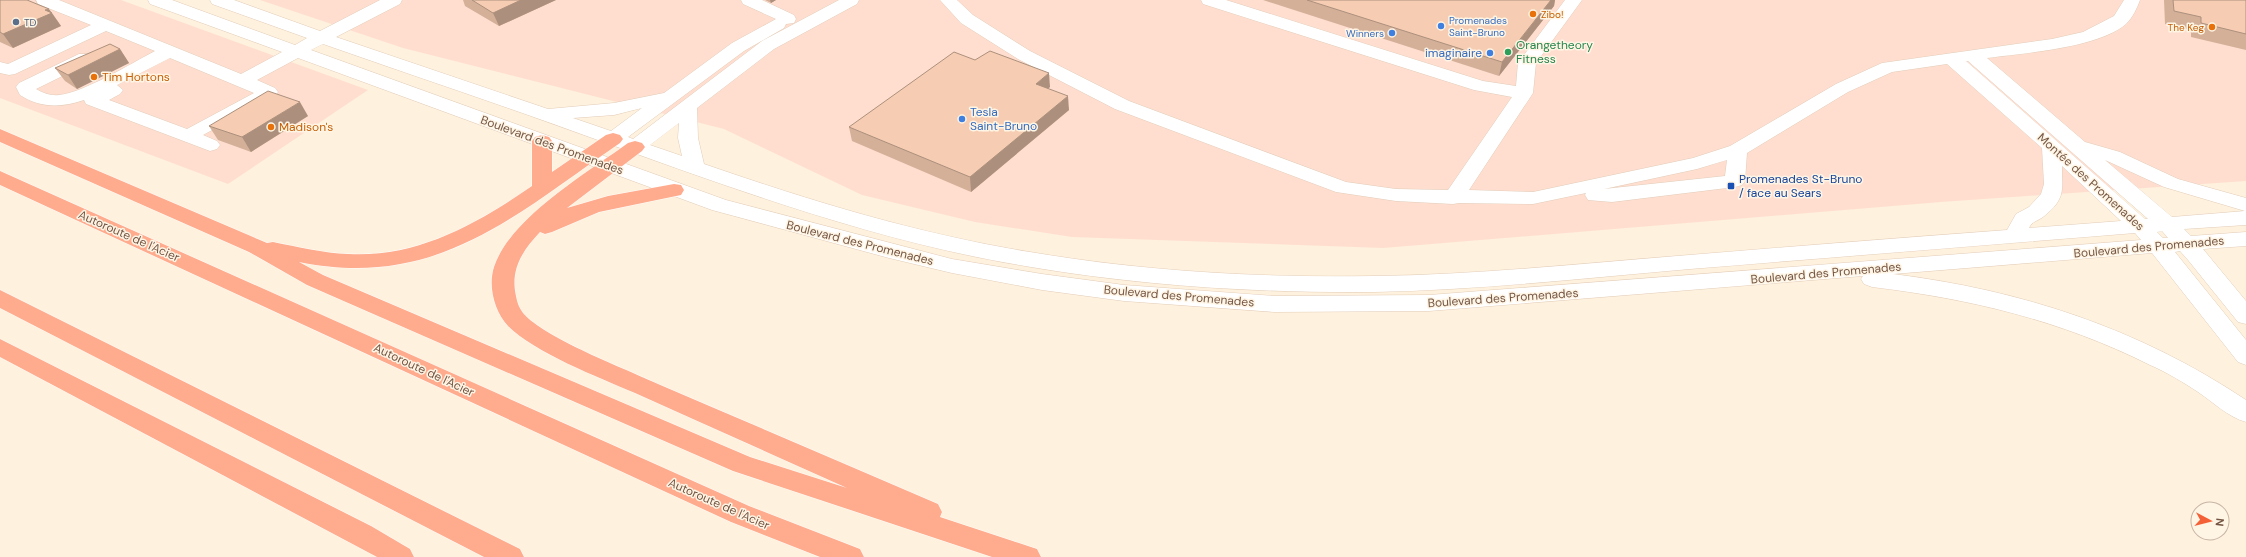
<svg xmlns="http://www.w3.org/2000/svg" width="2246" height="557" font-family="'DM Sans',sans-serif">
  <style>
    .commercial { fill: #ffded0 }
    .lines { fill: none; stroke-linecap: round; stroke-linejoin: round }
    .minor-casing { stroke: #e2cdb9; stroke-width: 1 }
    .highway-casing { stroke: #fff; stroke-width: 1 }
    .minor { fill: #fff; fill-rule: evenodd }
    .highway { fill: #ffab8e; fill-rule: evenodd }
    .wall { fill: #d4b099 }
    .shaded-wall { fill: #ac907d }
    .building { fill: #f6cdb2; stroke: #ac907d }
    .food-dot { fill: #e8710a; stroke: #fff5e5; stroke-width: 1.5 }
    .service-dot { fill: #5c6f8a; stroke: #fff5e5; stroke-width: 1.5 }
    .shop-dot { fill: #3f7fe0; stroke: #fff5e5; stroke-width: 1.5 }
    .leisure-dot { fill: #2e9e5b; stroke: #fff5e5; stroke-width: 1.5 }
    .transit-dot { fill: #1a4fb4; stroke: #fff5e5; stroke-width: 1.5 }
    .labels { text-anchor: middle; stroke-width: 3; stroke-linejoin: round; paint-order: stroke }
    .far-food-label { font-size: 10px; fill: #c56008; stroke: #fff5e5; text-anchor: start }
    .far-shop-label { font-size: 10px; fill: #366cbe; stroke: #fff5e5; text-anchor: start }
    .far-service-label { font-size: 10px; fill: #4e5e75; stroke: #fff5e5; text-anchor: start }
    .leisure-label { font-size: 12px; fill: #27864d; stroke: #fff5e5; text-anchor: start }
    .shop-label { font-size: 12px; fill: #366cbe; stroke: #fff5e5; text-anchor: end }
    .food-label { font-size: 12px; fill: #c56008; stroke: #fff5e5; text-anchor: start }
    .street-label { font-size: 12px; fill: #755644; stroke: #fff5e5 }
    .transit-label { font-size: 12px; fill: #164399; stroke: #fff5e5; text-anchor: start }
  </style>
  <rect width="100%" height="100%" fill="#fef1dd"/>
  <g class="commercial">
    <path d="M 0,0 L 121,0 L 368,90 L 228,184 L 0,98 Z"/>
    <path d="M 260,0 L 2246,0 L 2246,181 L 1941,202 L 1383,248 L 1072,237 L 975,222 L 862,195 L 724,129 L 403,48 Z"/>
  </g>
  <g class="lines">
    <g class="minor-casing">
      <path id="minor" d="M 36,0 L 59,0 L 241,74 L 282,52 L 150,4 L 148,0 L 172,0 L 295,45 L 307,38 L 212,4 L 210,0 L 234,0 L 320,31 L 380,0 L 402,0 L 400,4 L 336,37 L 548,109 L 614,103 L 664,93 L 732,43 L 776,19 L 743,4 L 741,0 L 762,0 L 794,15 L 796,19 L 794,23 L 786,24 L 784,28 L 744,51 L 628,137 L 633,139 L 762,41 L 839,0 L 859,0 L 857,4 L 774,49 L 697,108 L 698,138 L 704,164 C 811,201 918,234 1030,252 C 1142,271 1259,278 1373,276 C 1474,275 1576,264 1677,256 C 1787,247 1897,238 2007,230 L 2016,214 L 2029,207 L 2041,194 L 2044,184 L 2042,148 L 1947,64 L 1892,72 L 1848,92 L 1747,153 L 1745,181 L 1742,185 L 1735,187 L 1612,202 L 1588,200 L 1585,195 L 1586,193 L 1533,204 L 1459,203 L 1453,204 L 1396,201 L 1336,192 L 1115,109 L 1018,59 L 961,23 L 940,0 L 957,0 L 973,15 L 1030,51 L 1129,101 L 1346,182 L 1396,189 L 1448,190 L 1512,97 L 1474,90 L 1203,4 L 1201,0 L 1226,0 L 1483,81 L 1516,86 L 1518,63 L 1565,0 L 1582,0 L 1536,63 L 1533,93 L 1469,190 L 1533,192 L 1693,158 L 1730,146 L 1836,84 L 1882,63 L 2052,39 L 2083,32 L 2114,16 L 2124,0 L 2140,0 C 2137,8 2133,17 2126,24 C 2098,48 2024,53 1987,58 L 2085,142 L 2120,152 L 2178,179 L 2246,198 L 2246,225 L 2184,229 L 2191,236 L 2246,232 L 2246,246 L 2203,249 L 2246,301 L 2246,324 L 2238,322 L 2188,260 L 2180,251 L 2175,252 L 2246,340 L 2246,365 L 2238,362 L 2152,253 L 1893,274 C 2021,290 2138,328 2246,400 L 2246,422 C 2228,417 2213,402 2198,392 C 2183,382 2166,372 2150,365 C 2060,320 1971,299 1872,287 L 1864,284 L 1861,279 L 1863,276 L 1429,311 L 1274,312 L 1124,301 L 1042,290 L 952,273 L 889,258 L 712,210 L 298,58 L 257,80 L 275,88 L 278,92 L 275,96 L 203,135 L 217,141 L 220,145 L 217,149 L 210,151 L 86,104 L 84,100 C 61,108 40,108 20,95 L 16,87 L 19,83 L 79,54 L 91,54 L 94,58 L 91,62 L 36,89 C 43,93 51,96 59,95 C 83,93 132,63 155,51 L 106,31 L 15,74 L 9,75 L 0,73 L 0,62 L 8,64 L 91,25 L 38,4 ZM 323,44 C 414,76 505,106 595,139 C 737,190 881,243 1031,267 C 1144,286 1260,293 1374,292 C 1480,290 1585,278 1690,269 C 1838,257 1986,245 2135,233 L 2141,240 L 1429,295 L 1274,296 L 1124,285 L 1042,274 L 952,259 L 726,200 L 311,50 ZM 170,58 L 254,93 L 187,129 L 109,100 L 120,94 L 123,90 L 117,85 ZM 1966,61 L 1968,61 L 2148,219 L 2145,219 ZM 642,108 L 611,131 L 573,118 L 614,115 ZM 679,123 L 678,138 L 682,156 L 650,145 ZM 1727,160 L 1725,176 L 1604,189 L 1697,169 ZM 2105,160 L 2164,187 L 2245,211 L 2172,217 ZM 2062,166 L 2121,221 L 2029,228 C 2032,221 2038,221 2043,217 C 2066,199 2062,191 2062,166 ZM 2162,231 L 2168,238 L 2163,238 L 2157,232 Z"/>
    </g>
    <g class="highway-casing">
      <g id="highway">
        <path d="M 0,129 L 267,243 L 273,242 C 298,247 323,253 348,254 C 417,258 477,224 532,186 L 532,141 L 535,137 L 542,135 L 549,137 L 552,141 L 552,172 L 606,135 L 613,133 L 620,135 L 623,139 L 620,143 C 515,215 437,290 299,262 L 323,275 L 750,457 L 847,488 C 776,456 706,425 635,393 C 598,377 535,353 508,326 C 494,311 488,286 494,267 C 510,218 587,173 628,143 L 635,141 L 642,143 L 645,147 L 642,151 L 567,208 L 608,196 L 674,184 L 681,185 L 684,190 L 681,195 L 599,212 L 552,232 L 545,234 L 540,232 C 522,251 510,270 516,296 C 517,302 519,308 523,313 C 544,338 626,369 658,384 C 752,424 845,464 938,504 L 942,512 L 940,517 L 1037,549 L 1041,557 L 992,557 L 733,471 L 307,285 L 249,252 L 0,142 Z"/>
        <path d="M 0,171 L 749,506 L 860,549 L 864,557 L 820,557 L 731,522 L 0,185 Z"/>
        <path d="M 0,290 L 520,549 L 524,557 L 484,557 L 0,308 Z"/>
        <path d="M 0,339 L 371,526 L 410,549 L 414,557 L 377,557 L 0,357 Z"/>
      </g>
    </g>
    <use href="#minor" class="minor"/>
    <use href="#highway" class="highway"/>
  </g>
  <g class="wall">
    <path d="M 0,0 L 52,13 L 61,26 L 13,48 L 0,42 Z"/>
    <path d="M 463,0 L 556,0 L 499,26 L 465,6 Z"/>
    <path d="M 765,0 L 776,0 L 771,3 Z"/>
    <path d="M 1263,0 L 1555,0 L 1554,6 L 1499,76 Z"/>
    <path d="M 2164,0 L 2246,0 L 2246,50 L 2191,37 L 2191,30 L 2165,24 Z"/>
    <path d="M 120,49 L 129,63 L 77,89 L 65,81 L 55,68 Z"/>
    <path d="M 975,60 L 1050,87 L 1048,88 L 1069,110 L 971,192 L 852,141 L 849,127 Z"/>
    <path d="M 308,116 L 251,152 L 218,140 L 209,126 Z"/>
  </g>
  <g class="shaded-wall">
    <path d="M 521,0 L 556,0 L 499,26 L 493,13 Z"/>
    <path d="M 770,0 L 776,0 L 771,3 Z"/>
    <path d="M 1551,0 L 1555,0 L 1554,6 L 1499,76 L 1502,62 Z"/>
    <path d="M 49,9 L 61,26 L 13,48 L 3,34 Z"/>
    <path d="M 120,49 L 129,63 L 77,89 L 68,75 Z"/>
    <path d="M 1049,73 L 1050,87 L 1036,98 L 1036,84 Z"/>
    <path d="M 1068,96 L 1069,110 L 971,192 L 970,177 Z"/>
    <path d="M 300,102 L 308,116 L 251,152 L 242,137 Z"/>
  </g>
  <g class="building">
    <path d="M 0,0 L 27,0 L 49,9 L 45,10 L 52,13 L 3,34 L 0,32 Z"/>
    <path d="M 472,0 L 521,0 L 493,13 Z"/>
    <path d="M 1307,0 L 1551,0 L 1502,62 Z"/>
    <path d="M 2173,0 L 2246,0 L 2246,34 L 2201,23 L 2201,17 L 2174,11 Z"/>
    <path d="M 110,44 L 120,49 L 68,75 L 55,68 Z"/>
    <path d="M 990,51 L 1049,73 L 1036,84 L 1068,96 L 970,177 L 849,127 L 954,52 L 975,60 Z"/>
    <path d="M 268,91 L 300,102 L 242,137 L 209,126 Z"/>
  </g>
  <g class="food-dot">
    <circle cx="1533" cy="14" r="4"/>
    <circle cx="2212" cy="27" r="4"/>
    <circle cx="94" cy="77" r="4"/>
    <circle cx="271" cy="127" r="4"/>
  </g>
  <circle class="service-dot" cx="16" cy="22" r="4"/>
  <g class="shop-dot">
    <circle cx="1441" cy="26" r="4"/>
    <circle cx="1392" cy="33" r="4"/>
    <circle cx="1490" cy="53" r="4"/>
    <circle cx="962" cy="119" r="4"/>
  </g>
  <circle class="leisure-dot" cx="1508" cy="52" r="4"/>
  <rect class="transit-dot" x="1727" y="182" width="8" height="8" rx="2"/>
  <g class="labels">
    <g class="far-food-label">
      <text x="1541" y="18">Zibo!</text>
      <text x="2204" y="31" text-anchor="end">The Keg</text>
    </g>
    <g class="far-shop-label">
      <text x="1449" y="24">Promenades<tspan x="1449" dy="12">Saint-Bruno</tspan></text>
      <text x="1384" y="37" text-anchor="end">Winners</text>
    </g>
    <g class="far-service-label">
      <text x="24" y="26">TD</text>
    </g>
    <g class="leisure-label">
      <text x="1516" y="49">Orangetheory<tspan x="1516" dy="14">Fitness</tspan></text>
    </g>
    <g class="shop-label">
      <text x="1482" y="57">imaginaire</text>
      <text x="970" y="116" text-anchor="start">Tesla<tspan x="970" dy="14">Saint-Bruno</tspan></text>
    </g>
    <g class="food-label">
      <text x="102" y="81">Tim Hortons</text>
      <text x="279" y="131">Madison's</text>
    </g>
    <g class="street-label">
      <text transform="translate(552 145) rotate(20)" y="4">Boulevard des Promenades</text>
      <text transform="translate(2091 182) rotate(42)" y="4">Montée des Promenades</text>
      <text transform="translate(129 236) rotate(24)" y="4">Autoroute de l'Acier</text>
      <text transform="translate(860 243) rotate(14)" y="4">Boulevard des Promenades</text>
      <text transform="translate(2149 247) rotate(-5)" y="4">Boulevard des Promenades</text>
      <text transform="translate(1826 273) rotate(-5)" y="4">Boulevard des Promenades</text>
      <text transform="translate(1179 296) rotate(5)" y="4">Boulevard des Promenades</text>
      <text transform="translate(1503 298) rotate(-4)" y="4">Boulevard des Promenades</text>
      <text transform="translate(424 370) rotate(25)" y="4">Autoroute de l'Acier</text>
      <text transform="translate(719 504) rotate(24)" y="4">Autoroute de l'Acier</text>
    </g>
    <g class="transit-label">
      <text x="1739" y="183">Promenades St-Bruno<tspan x="1739" dy="14">/ face au Sears</tspan></text>
    </g>
  </g>
  <g transform="translate(2210 521) rotate(97)"><circle r="19" fill="#fff5e5" stroke="#c8b5a5"/>
  <path d="M0-3L7 15L0 10L-7 15Z" fill="#f46136"/>
  <text y="-6" font-size="11" font-weight="bold" text-anchor="middle" fill="#755644">N</text>
  </g>
</svg>
